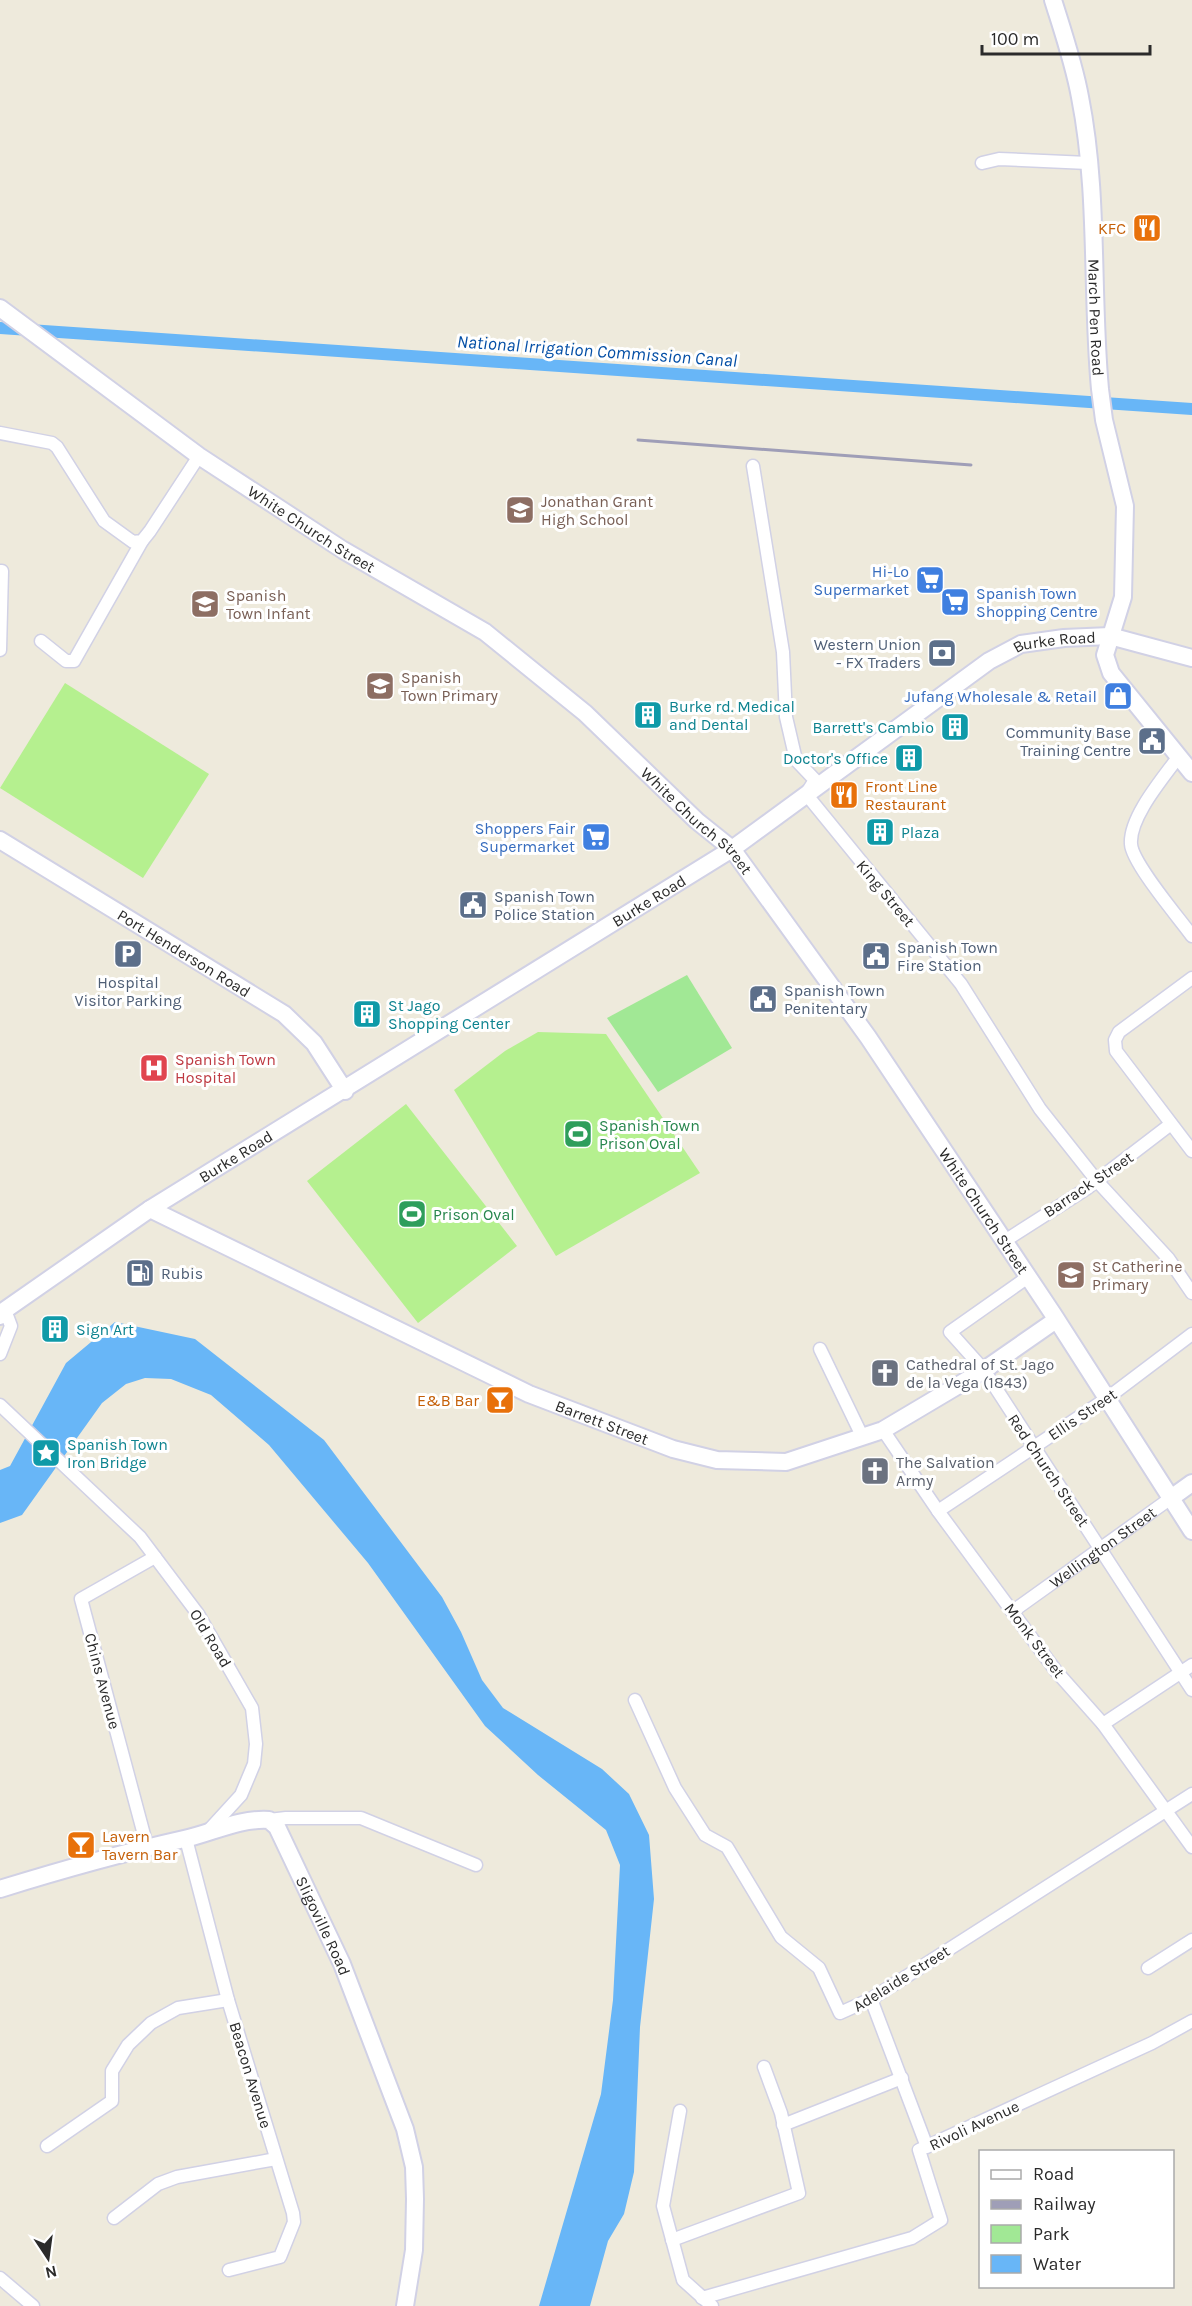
<svg xmlns="http://www.w3.org/2000/svg" width="1192" height="2306" font-family="Karla,sans-serif">
  <style>
    .green { fill: #a1e895 }
    .pitch { fill: #b5f08f }
    .water { fill: #68b6f7 }
    .lines { fill: none; stroke-linecap: round; stroke-linejoin: round }
    .canal { stroke: #68b6f7; stroke-width: 12 }
    .street-casing { stroke: #d1d1e5; stroke-width: 15 }
    .secondary-casing { stroke: #d1d1e5; stroke-width: 20 }
    .street { stroke: #fff; stroke-width: 12 }
    .secondary { stroke: #fff; stroke-width: 16 }
    .rail { stroke: #9f9eb7; stroke-width: 3 }
    .labels { text-anchor: middle; stroke-width: 6; stroke-linejoin: round; paint-order: stroke }
    .food-label { font-size: 16px; fill: #c56008; stroke: #fff; text-anchor: end }
    .street-label { font-size: 16px; fill: #2b2b2b; stroke: #fff }
    .education-label { font-size: 16px; fill: #785e54; stroke: #fff; text-anchor: start }
    .shop-label { font-size: 16px; fill: #366cbe; stroke: #fff; text-anchor: end }
    .service-label { font-size: 16px; fill: #4e5e75; stroke: #fff; text-anchor: start }
    .culture-label { font-size: 16px; fill: #0d838f; stroke: #fff; text-anchor: start }
    .health-label { font-size: 16px; fill: #be3a42; stroke: #fff; text-anchor: start }
    .leisure-label { font-size: 16px; fill: #27864d; stroke: #fff; text-anchor: start }
    .worship-label { font-size: 16px; fill: #5b616d; stroke: #fff; text-anchor: start }
    .water-label { font-size: 18px; font-style: italic; fill: #044fa6; stroke: #fff }
  </style>
  <rect width="100%" height="100%" fill="#eeeadc"/>
  <path class="green" d="M 687,975 L 732,1048 L 658,1092 L 607,1018 Z"/>
  <g class="pitch">
    <path d="M 65,683 L 209,774 L 143,878 L 0,788 Z"/>
    <path d="M 538,1032 L 606,1034 L 700,1173 L 556,1256 L 454,1090 L 505,1051 Z"/>
    <path d="M 406,1104 L 517,1246 L 418,1323 L 307,1181 Z"/>
  </g>
  <path class="water" d="M 115,1322 L 195,1339 L 324,1440 L 442,1597 L 461,1632 L 482,1680 L 503,1708 L 602,1769 L 629,1794 L 649,1835 L 654,1899 L 640,2027 L 634,2172 L 624,2214 L 608,2241 L 590,2306 L 539,2306 L 601,2094 L 613,2000 L 620,1865 L 606,1830 L 538,1775 L 485,1726 L 368,1563 L 269,1445 L 211,1395 L 171,1379 L 145,1378 L 126,1384 L 102,1403 L 22,1515 L 0,1523 L 0,1470 L 10,1466 L 66,1363 Z"/>
  <g class="lines">
    <path class="canal" d="M 0,328 L 1192,409"/>
    <g class="street-casing">
      <g id="street">
        <path d="M 982,163 L 999,159 L 1088,163"/>
        <path d="M 0,433 L 52,443 L 57,447 L 104,521 L 133,542 L 142,541 L 150,531 L 199,456"/>
        <path d="M 753,466 L 783,652 L 786,717 L 796,760 L 815,780 L 806,794 L 961,984 L 1040,1109 L 1097,1181 L 1168,1258 L 1192,1293"/>
        <path d="M 0,571 L 2,571 L 0,650"/>
        <path d="M 41,641 L 66,661 L 74,661 L 142,541"/>
        <path d="M 1179,756 C 1164,777 1129,817 1131,844 C 1132,863 1179,918 1192,936"/>
        <path d="M 1192,978 L 1119,1032 L 1115,1040 L 1116,1051 L 1192,1151"/>
        <path d="M 1003,1242 L 1086,1189 L 1171,1124"/>
        <path d="M 1028,1277 L 950,1332 L 984,1370 L 1192,1690"/>
        <path d="M 820,1349 L 863,1438"/>
        <path d="M 0,1354 L 11,1326 L 5,1310"/>
        <path d="M 0,1405 L 140,1537 L 198,1614 L 252,1708 L 256,1744 L 254,1764 L 241,1795 L 209,1830"/>
        <path d="M 883,1430 L 938,1511 L 1056,1671 L 1103,1724 L 1192,1847"/>
        <path d="M 938,1511 L 1106,1399 L 1192,1334"/>
        <path id="s1" d="M 1013,1611 L 1171,1498"/>
        <path d="M 635,1700 L 675,1788 L 705,1835 L 727,1847 L 781,1937 L 819,1968 L 840,2013 L 871,1999 L 1192,1794"/>
        <path d="M 1103,1724 L 1192,1665"/>
        <path d="M 269,1820 L 286,1818 L 361,1818 L 476,1865"/>
        <path d="M 186,1839 L 228,2000 L 293,2213 L 294,2222 L 280,2257 L 229,2270"/>
        <path d="M 147,1846 L 81,1599 L 155,1557"/>
        <path d="M 1148,1968 L 1192,1940"/>
        <path d="M 871,1999 L 927,2147"/>
        <path d="M 680,2111 L 663,2206 L 683,2280 L 712,2306"/>
        <path d="M 783,2125 L 902,2078"/>
        <path d="M 47,2146 L 112,2101 L 112,2071 L 128,2045 L 151,2023 L 178,2008 L 228,2000"/>
        <path d="M 114,2218 L 158,2184 L 177,2177 L 276,2159"/>
        <path d="M 672,2240 L 799,2193 L 781,2113 L 764,2067"/>
        <path d="M 0,2278 L 33,2306"/>
        <path d="M 702,2298 L 912,2238 L 941,2220 L 919,2150 L 1152,2043 L 1192,2021"/>
      </g>
    </g>
    <g class="secondary-casing">
      <g id="secondary">
        <path id="s2" d="M 1053,0 C 1063,32 1074,64 1080,97 C 1099,193 1091,292 1100,389 L 1104,420 L 1125,506 L 1123,597 L 1105,655 L 1111,673 L 1192,773"/>
        <path id="s3" d="M 0,308 L 199,456 L 343,550 L 485,632 L 585,713 L 697,821 L 732,849 L 868,1037 L 1053,1314 L 1192,1531"/>
        <path id="s4" d="M 0,840 L 284,1014 L 314,1043 L 345,1091"/>
        <path id="s5" d="M 150,1209 L 529,1394 L 673,1449 L 717,1460 L 786,1462 L 883,1430 L 984,1370 L 1056,1320"/>
        <path id="s6" d="M 0,1316 L 5,1310 L 150,1209 L 732,849 L 989,661 L 1021,644 L 1064,638 L 1110,636 L 1192,658"/>
        <path d="M 1171,1498 L 1192,1483"/>
        <path id="s7" d="M 0,1889 C 61,1870 122,1853 184,1839 C 212,1833 239,1818 269,1820 L 277,1827 L 342,1964 L 405,2129 L 414,2167 L 415,2199 L 414,2250 L 405,2306"/>
      </g>
    </g>
    <use href="#street" class="street"/>
    <use href="#secondary" class="secondary"/>
    <path class="rail" d="M 638,440 L 971,465"/>
  </g>
  <defs>
    <g id="restaurant-square" transform="scale(1.5)"><rect x="-9" y="-9" width="18" height="18" rx="4" fill="#e8710a" stroke="#fff"/><path d="M-5-6h1v4h1v-4h1v4h1v-4h1v5L-1.5 .5V6h-2V.5L-5-1ZM5-6V6H3V1.5H1.5Q1.5-4 5-6Z" fill="#fff"/></g>
    <g id="school-square" transform="scale(1.5)"><rect x="-9" y="-9" width="18" height="18" rx="4" fill="#8d6e63" stroke="#fff"/><path d="M0-5L7-2L0 1L-7-2ZM-4 1L0 2.5L4 1V4Q0 6-4 4Z" fill="#fff"/></g>
    <g id="supermarket-square" transform="scale(1.5)"><rect x="-9" y="-9" width="18" height="18" rx="4" fill="#3f7fe0" stroke="#fff"/><path d="M-6-5.5h2.5l.6 2H6L4.5 2H-2.5L-4.4-4H-6ZM-1.5 3.2a1.3 1.3 0 1 0 .1 0ZM3 3.2a1.3 1.3 0 1 0 .1 0Z" fill="#fff"/></g>
    <g id="bank-square" transform="scale(1.5)"><rect x="-9" y="-9" width="18" height="18" rx="4" fill="#5c6f8a" stroke="#fff"/><path d="M-6-4H6V4H-6ZM0-2.3a2.3 2.3 0 1 0 0 4.6a2.3 2.3 0 1 0 0-4.6Z" fill="#fff"/></g>
    <g id="shop-square" transform="scale(1.5)"><rect x="-9" y="-9" width="18" height="18" rx="4" fill="#3f7fe0" stroke="#fff"/><path d="M-5-2.5h2.3a2.7 3.5 0 0 1 5.4 0H5L5.5 6h-11ZM-1.5-2.5h3a1.5 2.3 0 0 0-3 0Z" fill="#fff"/></g>
    <g id="building-square" transform="scale(1.5)"><rect x="-9" y="-9" width="18" height="18" rx="4" fill="#0f9aa8" stroke="#fff"/><path d="M-4-6H4V6H1V3H-1V6H-4ZM-2.5-4.3h1.7v1.8h-1.7ZM.8-4.3h1.7v1.8H.8ZM-2.5-1h1.7V.8h-1.7ZM.8-1h1.7V.8H.8Z" fill="#fff"/></g>
    <g id="civic-square" transform="scale(1.5)"><rect x="-9" y="-9" width="18" height="18" rx="4" fill="#5c6f8a" stroke="#fff"/><path d="M-.6-6.5H3V-4.5H.6V-3L4-1V1h2V6H-6V1h2V-1L-.6-3ZM-1.2 2.5V6h2.4V2.5Z" fill="#fff"/></g>
    <g id="parking-square" transform="scale(1.5)"><rect x="-9" y="-9" width="18" height="18" rx="4" fill="#5c6f8a" stroke="#fff"/><path d="M-3.5-5.5H1a3.5 3.5 0 0 1 0 7H-1V5.5H-3.5ZM-1-3.4V-.6H.8a1.4 1.4 0 0 0 0-2.8Z" fill="#fff"/></g>
    <g id="hospital-square" transform="scale(1.5)"><rect x="-9" y="-9" width="18" height="18" rx="4" fill="#e0444e" stroke="#fff"/><path d="M-5-5h3v3.5h4V-5h3V5h-3V1.5h-4V5h-3Z" fill="#fff"/></g>
    <g id="stadium-square" transform="scale(1.5)"><rect x="-9" y="-9" width="18" height="18" rx="4" fill="#2e9e5b" stroke="#fff"/><path d="M0-5a6.5 5 0 1 0 0 10a6.5 5 0 1 0 0-10ZM-3.5-1.8h7v3.6h-7Z" fill="#fff"/></g>
    <g id="fuel-square" transform="scale(1.5)"><rect x="-9" y="-9" width="18" height="18" rx="4" fill="#5c6f8a" stroke="#fff"/><path d="M-5.5-6h7V0h2V4h1.3V-2.5L3-4.5l.8-.8L6-3V5H2.5V1h-1V6h-7ZM-4.2-4.7v3.2H.2V-4.7Z" fill="#fff"/></g>
    <g id="church-square" transform="scale(1.5)"><rect x="-9" y="-9" width="18" height="18" rx="4" fill="#6b7280" stroke="#fff"/><path d="M-1.2-6h2.4v3.5h3.3v2.4h-3.3V6h-2.4V-.1h-3.3v-2.4h3.3Z" fill="#fff"/></g>
    <g id="bar-square" transform="scale(1.5)"><rect x="-9" y="-9" width="18" height="18" rx="4" fill="#e8710a" stroke="#fff"/><path d="M-6-5H6L.8 .8V4.5H3.5V6h-7V4.5H-.8V.8Z" fill="#fff"/></g>
    <g id="sight-square" transform="scale(1.5)"><rect x="-9" y="-9" width="18" height="18" rx="4" fill="#0f9aa8" stroke="#fff"/><path d="M0-6L1.8-2.2L6-1.7L2.9 1.2L3.7 5.4L0 3.3L-3.7 5.4L-2.9 1.2L-6-1.7L-1.8-2.2Z" fill="#fff"/></g>
  </defs>
  <g fill-rule="evenodd">
    <use href="#restaurant-square" x="1147" y="228"/>
    <use href="#school-square" x="520" y="510"/>
    <use href="#supermarket-square" x="930" y="580"/>
    <use href="#supermarket-square" x="955" y="602"/>
    <use href="#school-square" x="205" y="604"/>
    <use href="#bank-square" x="942" y="653"/>
    <use href="#school-square" x="380" y="686"/>
    <use href="#shop-square" x="1118" y="696"/>
    <use href="#building-square" x="648" y="715"/>
    <use href="#building-square" x="955" y="727"/>
    <use href="#civic-square" x="1152" y="741"/>
    <use href="#building-square" x="909" y="758"/>
    <use href="#restaurant-square" x="844" y="795"/>
    <use href="#building-square" x="880" y="832"/>
    <use href="#supermarket-square" x="596" y="837"/>
    <use href="#civic-square" x="473" y="905"/>
    <use href="#parking-square" x="128" y="954"/>
    <use href="#civic-square" x="876" y="956"/>
    <use href="#civic-square" x="763" y="999"/>
    <use href="#building-square" x="367" y="1014"/>
    <use href="#hospital-square" x="154" y="1068"/>
    <use href="#stadium-square" x="578" y="1134"/>
    <use href="#stadium-square" x="412" y="1214"/>
    <use href="#fuel-square" x="140" y="1273"/>
    <use href="#school-square" x="1071" y="1275"/>
    <use href="#building-square" x="55" y="1329"/>
    <use href="#church-square" x="885" y="1373"/>
    <use href="#bar-square" x="500" y="1400"/>
    <use href="#sight-square" x="46" y="1453"/>
    <use href="#church-square" x="875" y="1471"/>
    <use href="#bar-square" x="81" y="1845"/>
  </g>
  <g class="labels">
    <g class="food-label">
      <text x="1126" y="234">KFC</text>
      <text x="865" y="792" text-anchor="start">Front Line<tspan x="865" dy="18">Restaurant</tspan></text>
      <text x="479" y="1406">E&amp;B Bar</text>
      <text x="102" y="1842" text-anchor="start">Lavern<tspan x="102" dy="18">Tavern Bar</tspan></text>
    </g>
    <g class="street-label">
      <text dy="6" stroke="none"><textPath href="#s2" startOffset="322">March Pen Road</textPath></text>
      <text dy="6" stroke="none"><textPath href="#s3" startOffset="382">White Church Street</textPath></text>
      <text dy="6" stroke="none"><textPath href="#s6" startOffset="1257">Burke Road</textPath></text>
      <text dy="6" stroke="none"><textPath href="#s3" startOffset="868">White Church Street</textPath></text>
      <text transform="translate(886 893) rotate(50)" y="6">King Street</text>
      <text dy="6" stroke="none"><textPath href="#s6" startOffset="771">Burke Road</textPath></text>
      <text dy="6" stroke="none"><textPath href="#s4" startOffset="216">Port Henderson Road</textPath></text>
      <text dy="6" stroke="none"><textPath href="#s6" startOffset="285">Burke Road</textPath></text>
      <text transform="translate(1088 1184) rotate(-34)" y="6">Barrack Street</text>
      <text dy="6" stroke="none"><textPath href="#s3" startOffset="1354">White Church Street</textPath></text>
      <text transform="translate(1082 1414) rotate(-34)" y="6">Ellis Street</text>
      <text dy="6" stroke="none"><textPath href="#s5" startOffset="500">Barrett Street</textPath></text>
      <text transform="translate(1049 1470) rotate(56)" y="6">Red Church Street</text>
      <text dy="6" stroke="none"><textPath href="#s1" startOffset="110">Wellington Street</textPath></text>
      <text transform="translate(211 1638) rotate(59)" y="6">Old Road</text>
      <text transform="translate(1035 1640) rotate(53)" y="6">Monk Street</text>
      <text transform="translate(103 1681) rotate(75)" y="6">Chins Avenue</text>
      <text dy="6" stroke="none"><textPath href="#s7" startOffset="398">Sligoville Road</textPath></text>
      <text transform="translate(901 1978) rotate(-32)" y="6">Adelaide Street</text>
      <text transform="translate(251 2075) rotate(73)" y="6">Beacon Avenue</text>
      <text transform="translate(974 2125) rotate(-25)" y="6">Rivoli Avenue</text>
    </g>
    <g class="education-label">
      <text x="541" y="507">Jonathan Grant<tspan x="541" dy="18">High School</tspan></text>
      <text x="226" y="601">Spanish<tspan x="226" dy="18">Town Infant</tspan></text>
      <text x="401" y="683">Spanish<tspan x="401" dy="18">Town Primary</tspan></text>
      <text x="1092" y="1272">St Catherine<tspan x="1092" dy="18">Primary</tspan></text>
    </g>
    <g class="shop-label">
      <text x="909" y="577">Hi-Lo<tspan x="909" dy="18">Supermarket</tspan></text>
      <text x="976" y="599" text-anchor="start">Spanish Town<tspan x="976" dy="18">Shopping Centre</tspan></text>
      <text x="1097" y="702">Jufang Wholesale &amp; Retail</text>
      <text x="575" y="834">Shoppers Fair<tspan x="575" dy="18">Supermarket</tspan></text>
    </g>
    <g class="service-label">
      <text x="921" y="650" text-anchor="end">Western Union<tspan x="921" dy="18">- FX Traders</tspan></text>
      <text x="1131" y="738" text-anchor="end">Community Base<tspan x="1131" dy="18">Training Centre</tspan></text>
      <text x="494" y="902">Spanish Town<tspan x="494" dy="18">Police Station</tspan></text>
      <text x="897" y="953">Spanish Town<tspan x="897" dy="18">Fire Station</tspan></text>
      <text x="128" y="988" text-anchor="middle">Hospital<tspan x="128" dy="18">Visitor Parking</tspan></text>
      <text x="784" y="996">Spanish Town<tspan x="784" dy="18">Penitentary</tspan></text>
      <text x="161" y="1279">Rubis</text>
    </g>
    <g class="culture-label">
      <text x="669" y="712">Burke rd. Medical<tspan x="669" dy="18">and Dental</tspan></text>
      <text x="934" y="733" text-anchor="end">Barrett's Cambio</text>
      <text x="888" y="764" text-anchor="end">Doctor's Office</text>
      <text x="901" y="838">Plaza</text>
      <text x="388" y="1011">St Jago<tspan x="388" dy="18">Shopping Center</tspan></text>
      <text x="76" y="1335">Sign Art</text>
      <text x="67" y="1450">Spanish Town<tspan x="67" dy="18">Iron Bridge</tspan></text>
    </g>
    <g class="health-label">
      <text x="175" y="1065">Spanish Town<tspan x="175" dy="18">Hospital</tspan></text>
    </g>
    <g class="leisure-label">
      <text x="599" y="1131">Spanish Town<tspan x="599" dy="18">Prison Oval</tspan></text>
      <text x="433" y="1220">Prison Oval</text>
    </g>
    <g class="worship-label">
      <text x="906" y="1370">Cathedral of St. Jago<tspan x="906" dy="18">de la Vega (1843)</tspan></text>
      <text x="896" y="1468">The Salvation<tspan x="896" dy="18">Army</tspan></text>
    </g>
    <g class="water-label">
      <text transform="translate(597 351) rotate(4)" y="6">National Irrigation Commission Canal</text>
    </g>
  </g>
  <rect x="979" y="2150" width="195" height="138" fill="#ffffff" stroke="#aaaaaa" stroke-width="1.5"/>
  <rect x="991" y="2170" width="30" height="9" fill="#ffffff" stroke="#aaaaaa" stroke-width="1.5"/>
  <text x="1033" y="2180" font-size="18" fill="#2b2b2b">Road</text>
  <rect x="991" y="2200" width="30" height="9" fill="#9f9eb7" stroke="#aaaaaa" stroke-width="1.5"/>
  <text x="1033" y="2210" font-size="18" fill="#2b2b2b">Railway</text>
  <rect x="991" y="2225" width="30" height="18" fill="#a1e895" stroke="#aaaaaa" stroke-width="1.5"/>
  <text x="1033" y="2240" font-size="18" fill="#2b2b2b">Park</text>
  <rect x="991" y="2255" width="30" height="18" fill="#68b6f7" stroke="#aaaaaa" stroke-width="1.5"/>
  <text x="1033" y="2270" font-size="18" fill="#2b2b2b">Water</text>
  <g transform="translate(48 2258) rotate(167)" stroke="#ffffff" stroke-width="4.5" paint-order="stroke">
  <path d="M0-4.5L10 22L0 15L-10 22Z" fill="#2b2b2b"/>
  <text y="-9" font-size="16" font-weight="bold" text-anchor="middle" fill="#2b2b2b">N</text>
  </g>
  <path d="M982 45v9h168v-9" fill="none" stroke="#2b2b2b" stroke-width="3"/>
  <text x="991" y="45" font-size="18" fill="#2b2b2b" stroke="#ffffff" stroke-width="4.5" paint-order="stroke">100 m</text>
</svg>
